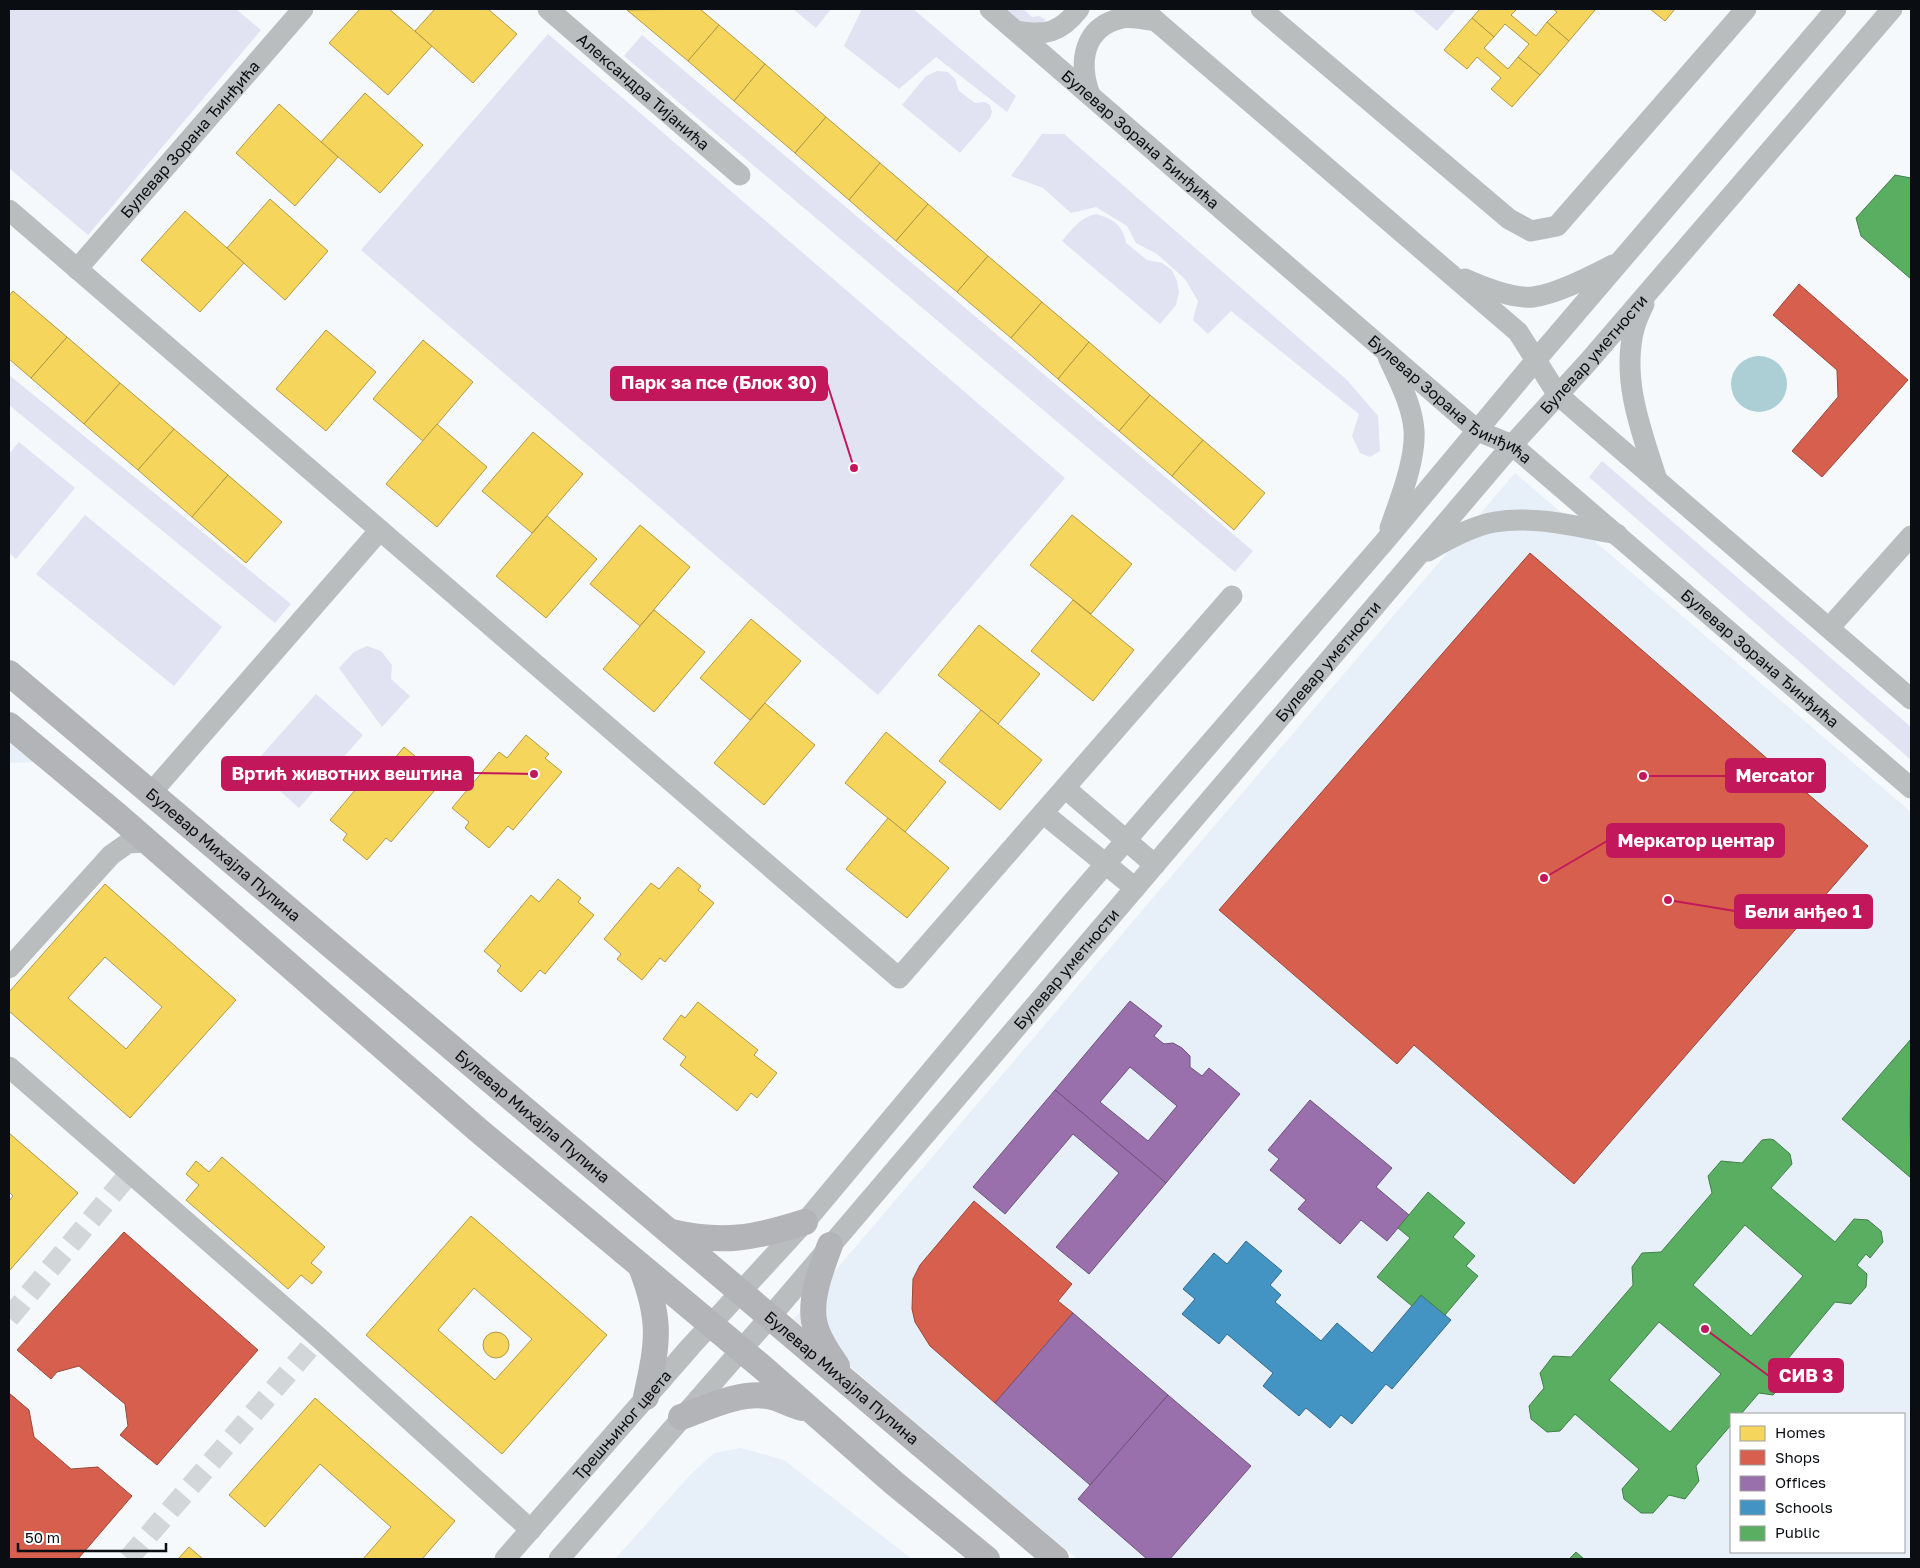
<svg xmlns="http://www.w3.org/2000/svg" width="1920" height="1568" font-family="'Golos Text',sans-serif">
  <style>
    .built { fill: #e7f0f8; fill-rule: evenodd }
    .green { fill: #e1e2f2 }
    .water { fill: #accfd5 }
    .homes { fill: #f6d55c; stroke: #af9946; fill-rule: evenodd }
    .shops { fill: #d6604d; stroke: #99473b }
    .offices { fill: #9970ab; stroke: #6e527d; fill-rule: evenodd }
    .schools { fill: #4393c3; stroke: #326b8e }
    .public { fill: #5aae61; stroke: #427e49; fill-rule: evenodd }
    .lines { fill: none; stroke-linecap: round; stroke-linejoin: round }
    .minor-tunnel { stroke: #d3d6d8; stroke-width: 21; stroke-dasharray: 21 11; stroke-linecap: butt }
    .minor { stroke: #babdbe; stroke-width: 21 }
    .major { stroke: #b2b4b7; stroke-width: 26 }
    .labels { text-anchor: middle; stroke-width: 5; stroke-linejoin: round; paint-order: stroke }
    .street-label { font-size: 16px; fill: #0a0d11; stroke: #fff }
    .leader { fill: none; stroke: #c2185b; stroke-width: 2 }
    .callout-dot { fill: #c2185b; stroke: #fff; stroke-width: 2 }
    .callout { fill: #c2185b; stroke: #c2185b; stroke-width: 2 }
    .callout-label { font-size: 18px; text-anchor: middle; font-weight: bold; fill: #fff }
  </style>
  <rect width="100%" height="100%" fill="#f6f9fb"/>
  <g class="built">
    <path d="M 1515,473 L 1911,812 L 1911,1559 L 1077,1559 L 794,1319 ZM 1731,1414 L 1904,1414 L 1904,1552 L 1731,1552 Z"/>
    <path d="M 9,743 L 33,762 L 9,763 Z"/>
    <path d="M 741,1448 L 784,1460 L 912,1559 L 615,1559 L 690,1475 L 714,1453 Z"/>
  </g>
  <g class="green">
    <path d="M 9,9 L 241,9 L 237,10 L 261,30 L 88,235 L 9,168 Z"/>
    <path d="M 793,9 L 831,9 L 816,28 Z"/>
    <path d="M 862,9 L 913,9 L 1016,96 L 1007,112 L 936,57 L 899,89 L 844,46 Z"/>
    <path d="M 997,9 L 1023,9 L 1032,17 L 1039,16 L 1046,20 L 1041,24 L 1023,29 Z"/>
    <path d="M 1412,9 L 1456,9 L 1437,31 Z"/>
    <path d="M 548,34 L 1065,478 L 878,695 L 361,250 Z"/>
    <path d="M 642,35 L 1253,551 L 1235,572 L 624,56 Z"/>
    <path d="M 937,71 L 948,72 L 955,79 L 959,91 L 975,103 L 985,102 L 990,105 L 992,112 L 990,118 L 960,153 L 902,105 L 926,76 Z"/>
    <path d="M 1042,134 L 1064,134 L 1347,380 L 1378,416 L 1380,451 L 1370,457 L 1360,453 L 1352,436 L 1359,414 L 1231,311 L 1208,334 L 1193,320 L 1198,301 L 1185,279 L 1157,254 L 1136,243 L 1127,226 L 1096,207 L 1071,213 L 1043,188 L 1011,176 Z"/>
    <path d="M 1096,214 C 1113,219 1123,225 1126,243 L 1147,260 L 1162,263 L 1172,270 L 1177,281 L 1179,293 L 1176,305 L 1160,324 L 1062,241 C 1073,228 1080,218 1096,214 Z"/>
    <path d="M 9,375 L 291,604 L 275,623 L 9,405 Z"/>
    <path d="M 19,442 L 75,488 L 16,559 L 9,553 L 9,454 Z"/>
    <path d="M 1602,461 L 1911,727 L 1911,760 L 1589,477 Z"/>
    <path d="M 85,515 L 222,627 L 174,686 L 36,574 Z"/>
    <path d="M 367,646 L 381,651 L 392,665 L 391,679 L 410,696 L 382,727 L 339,668 L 354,652 Z"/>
    <path d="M 316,694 L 363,735 L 299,808 L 252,766 Z"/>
  </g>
  <circle class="water" cx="1759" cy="384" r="28"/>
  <g class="homes">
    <path d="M 360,9 L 389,9 L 432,46 L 388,95 L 329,43 Z"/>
    <path d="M 435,9 L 488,9 L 517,34 L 473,83 L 415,31 Z"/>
    <path d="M 700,9 L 719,25 L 688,61 L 627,10 Z"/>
    <path d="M 1480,9 L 1517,9 L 1511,15 L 1536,36 L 1547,22 L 1569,41 L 1540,75 L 1518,57 L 1529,44 L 1505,24 L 1494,37 L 1472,18 Z"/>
    <path d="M 1553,9 L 1594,9 L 1595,10 L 1569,41 L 1547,22 L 1557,12 Z"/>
    <path d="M 1650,9 L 1675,9 L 1665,21 Z"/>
    <path d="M 1472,18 L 1494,37 L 1484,48 L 1508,69 L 1518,57 L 1540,75 L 1512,107 L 1491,89 L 1501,78 L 1477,57 L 1467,69 L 1444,50 Z"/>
    <path d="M 719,25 L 765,64 L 734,101 L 688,61 Z"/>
    <path d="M 765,64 L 826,117 L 795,153 L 734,101 Z"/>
    <path d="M 365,93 L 423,145 L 380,193 L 321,142 Z"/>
    <path d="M 279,104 L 338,157 L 295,206 L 236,153 Z"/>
    <path d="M 826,117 L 880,163 L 849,200 L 795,153 Z"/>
    <path d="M 880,163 L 928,204 L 896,241 L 849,200 Z"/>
    <path d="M 270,199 L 328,251 L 285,300 L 227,248 Z"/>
    <path d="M 928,204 L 988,256 L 957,292 L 896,241 Z"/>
    <path d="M 185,211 L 244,263 L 200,312 L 141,260 Z"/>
    <path d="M 988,256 L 1042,302 L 1011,338 L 957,292 Z"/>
    <path d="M 13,291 L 67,337 L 31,378 L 9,359 L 9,296 Z"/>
    <path d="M 1042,302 L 1089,342 L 1058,379 L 1011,338 Z"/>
    <path d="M 326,330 L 376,372 L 326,431 L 276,389 Z"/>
    <path d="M 67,337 L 120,383 L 84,424 L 31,378 Z"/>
    <path d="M 423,340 L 473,382 L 423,441 L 373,399 Z"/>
    <path d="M 1089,342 L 1150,395 L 1119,431 L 1058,379 Z"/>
    <path d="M 120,383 L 174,429 L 138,470 L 84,424 Z"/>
    <path d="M 1150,395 L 1203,440 L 1172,476 L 1119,431 Z"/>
    <path d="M 437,424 L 487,467 L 437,527 L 386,484 Z"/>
    <path d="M 174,429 L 228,475 L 192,517 L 138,470 Z"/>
    <path d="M 533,432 L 583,474 L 532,533 L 482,491 Z"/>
    <path d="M 1203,440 L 1265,493 L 1234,530 L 1172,476 Z"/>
    <path d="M 228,475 L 282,522 L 246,563 L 192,517 Z"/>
    <path d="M 1072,515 L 1132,564 L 1091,614 L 1030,565 Z"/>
    <path d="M 547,516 L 597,559 L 546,618 L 496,576 Z"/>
    <path d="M 640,525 L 690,567 L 640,626 L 590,584 Z"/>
    <path d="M 1073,600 L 1134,650 L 1093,701 L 1031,651 Z"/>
    <path d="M 654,610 L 705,652 L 654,712 L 603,669 Z"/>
    <path d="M 751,619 L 801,661 L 750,720 L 700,678 Z"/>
    <path d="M 979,625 L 1040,674 L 998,724 L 938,675 Z"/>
    <path d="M 765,703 L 815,745 L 764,805 L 714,763 Z"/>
    <path d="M 981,710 L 1042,760 L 1000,810 L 939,761 Z"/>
    <path d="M 886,732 L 946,782 L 905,832 L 845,783 Z"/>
    <path d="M 526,735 L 549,754 L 545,758 L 562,772 L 513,830 L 508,826 L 489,848 L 465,828 L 469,822 L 452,808 L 499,752 L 507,758 Z"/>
    <path d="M 404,747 L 427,766 L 424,770 L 440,784 L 391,842 L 386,838 L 367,860 L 343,840 L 347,834 L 330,820 L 377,764 L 385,770 Z"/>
    <path d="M 888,818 L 949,868 L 907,918 L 846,869 Z"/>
    <path d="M 678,867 L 701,886 L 698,890 L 714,903 L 665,962 L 660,958 L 642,980 L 617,959 L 621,954 L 604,939 L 651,883 L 659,889 Z"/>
    <path d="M 558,879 L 581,898 L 578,902 L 594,915 L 545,974 L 540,970 L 521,992 L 497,971 L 501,966 L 484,951 L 531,895 L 539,902 Z"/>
    <path d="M 105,884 L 236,1000 L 130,1118 L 9,1011 L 9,992 ZM 105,957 L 162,1007 L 126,1049 L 68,998 Z"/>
    <path d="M 698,1002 L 758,1050 L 754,1055 L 777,1073 L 757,1098 L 751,1093 L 737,1111 L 680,1065 L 686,1057 L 663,1039 L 681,1015 L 685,1018 Z"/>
    <path d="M 9,1133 L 78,1193 L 9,1271 L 9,1201 L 13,1196 L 9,1192 Z"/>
    <path d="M 222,1157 L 325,1247 L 311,1263 L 322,1272 L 312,1284 L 301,1275 L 288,1289 L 186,1200 L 199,1185 L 186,1174 L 196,1161 L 209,1172 Z"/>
    <path d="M 471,1216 L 607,1335 L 502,1454 L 366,1335 ZM 474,1288 L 532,1339 L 495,1380 L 438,1330 Z"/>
    <circle cx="496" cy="1345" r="13"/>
    <path d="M 315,1398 L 455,1521 L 422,1559 L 363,1559 L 391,1527 L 320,1464 L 265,1527 L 229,1495 Z"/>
    <path d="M 189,1547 L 203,1559 L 178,1559 Z"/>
  </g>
  <g class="shops">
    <path d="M 1799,284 L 1908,380 L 1822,477 L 1792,451 L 1838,397 L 1837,370 L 1773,315 Z"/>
    <path d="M 1530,553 L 1868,846 L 1574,1184 L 1414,1045 L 1397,1064 L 1219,910 Z"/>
    <path d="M 974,1201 L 1072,1284 L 1058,1301 L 1073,1313 L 995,1403 L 930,1346 L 915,1322 L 912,1309 L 913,1279 L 920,1265 Z"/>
    <path d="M 124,1232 L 258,1350 L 157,1465 L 120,1435 L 128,1426 L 125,1404 L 79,1366 L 57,1372 L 51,1379 L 17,1350 Z"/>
    <path d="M 9,1393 L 29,1410 L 34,1437 L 71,1469 L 98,1467 L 132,1496 L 78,1559 L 9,1559 Z"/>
  </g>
  <g class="offices">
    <path d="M 1130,1001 L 1162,1026 L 1154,1036 L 1164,1044 L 1173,1043 L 1182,1048 L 1190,1056 L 1190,1067 L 1202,1076 L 1209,1068 L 1240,1094 L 1166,1183 L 1055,1090 ZM 1130,1067 L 1177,1106 L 1148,1141 L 1100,1102 Z"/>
    <path d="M 1055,1090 L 1166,1183 L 1089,1274 L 1056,1247 L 1119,1173 L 1073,1134 L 1005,1214 L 973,1187 Z"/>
    <path d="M 1310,1100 L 1392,1168 L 1376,1187 L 1409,1215 L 1387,1241 L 1361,1220 L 1340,1244 L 1298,1209 L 1306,1200 L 1270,1170 L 1279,1159 L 1268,1150 Z"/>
    <path d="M 1073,1313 L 1168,1395 L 1090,1485 L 995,1403 Z"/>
    <path d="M 1168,1395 L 1251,1466 L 1170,1559 L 1147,1559 L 1078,1499 Z"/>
  </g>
  <path class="schools" d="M 1246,1241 L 1282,1271 L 1270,1285 L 1281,1295 L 1275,1302 L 1321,1341 L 1337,1323 L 1372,1353 L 1421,1295 L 1451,1320 L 1392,1389 L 1386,1384 L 1352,1424 L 1341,1415 L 1330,1428 L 1306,1408 L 1299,1416 L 1263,1386 L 1273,1373 L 1227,1334 L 1219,1344 L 1182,1314 L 1195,1299 L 1183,1289 L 1214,1253 L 1227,1264 Z"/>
  <g class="public">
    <path d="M 1895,175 L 1911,178 L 1911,279 L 1861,236 L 1856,218 Z"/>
    <path d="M 1911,1039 L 1910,1119 L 1911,1178 L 1842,1119 Z"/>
    <path d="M 1770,1139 L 1774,1140 L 1790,1154 L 1792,1164 L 1771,1188 L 1835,1242 L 1854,1219 L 1868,1220 L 1881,1231 L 1883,1242 L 1870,1258 L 1866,1254 L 1857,1265 L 1867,1274 L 1866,1287 L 1851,1304 L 1835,1302 L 1787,1360 L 1788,1378 L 1773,1395 L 1759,1393 L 1741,1414 L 1731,1414 L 1731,1425 L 1696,1466 L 1699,1481 L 1685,1499 L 1669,1495 L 1653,1513 L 1641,1513 L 1624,1499 L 1622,1489 L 1639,1469 L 1575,1414 L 1560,1431 L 1547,1432 L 1531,1419 L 1529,1406 L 1544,1388 L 1540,1373 L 1553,1356 L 1571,1357 L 1633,1285 L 1632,1267 L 1642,1253 L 1661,1252 L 1712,1193 L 1708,1176 L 1721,1161 L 1742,1163 L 1762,1140 ZM 1745,1225 L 1803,1276 L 1751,1336 L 1693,1285 ZM 1659,1322 L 1721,1374 L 1670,1432 L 1609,1380 Z"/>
    <path d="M 1428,1192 L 1465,1223 L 1453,1237 L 1475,1256 L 1466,1266 L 1478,1276 L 1445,1315 L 1421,1295 L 1412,1306 L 1377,1277 L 1410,1238 L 1398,1228 Z"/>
    <path d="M 1576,1552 L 1584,1559 L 1569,1559 Z"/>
  </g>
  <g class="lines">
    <g class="minor-tunnel">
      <path d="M 9,1318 L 129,1174"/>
      <path d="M 128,1559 L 319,1337"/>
    </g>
    <g class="minor">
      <path id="s1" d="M 548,9 L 740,175"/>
      <path id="s2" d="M 990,9 L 1478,431 L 1512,445 L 1911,788"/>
      <path d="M 1142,9 L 1518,332 L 1558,395 L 1911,699"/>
      <path d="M 1261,9 L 1509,219 L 1531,231 L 1557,226 L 1746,9"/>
      <path d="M 1016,31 C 1046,36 1060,33 1079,9"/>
      <path d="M 1090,95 C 1078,62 1083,27 1122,18 C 1133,16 1146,20 1156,21"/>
      <path d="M 9,210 L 899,978 L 1232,596"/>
      <path id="s3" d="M 77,269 L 303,9"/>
      <path d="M 1465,279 C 1482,287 1514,299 1533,297 C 1557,294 1591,276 1613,265"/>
      <path d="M 1644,304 C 1640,312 1636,321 1634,329 C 1621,380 1642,433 1657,480"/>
      <path d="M 1388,357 C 1398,379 1412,404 1414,430 C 1416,460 1400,499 1390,528"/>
      <path d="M 1428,551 C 1448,539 1472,526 1495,522 C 1535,515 1578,527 1617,534"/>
      <path d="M 1829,628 L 1911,536"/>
      <path d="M 1065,788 L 1155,865"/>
      <path d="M 151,793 L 380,530"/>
      <path d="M 1043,813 L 1135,888"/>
      <path d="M 9,968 L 111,855 L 128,843 L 146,842"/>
      <path d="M 9,1067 L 317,1336 L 531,1530"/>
      <path id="s4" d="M 505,1559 L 691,1346 L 805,1222 L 1070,905 L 1385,541 L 1535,361 L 1836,9"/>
      <path id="s5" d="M 559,1559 L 770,1317 L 1512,445 L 1588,362 L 1892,9"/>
    </g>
    <g class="major">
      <path id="s6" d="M 9,673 L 1056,1559"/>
      <path d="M 9,725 L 117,815 L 478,1130 L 762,1367 L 894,1483 L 987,1559"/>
      <path d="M 671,1232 C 722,1244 755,1238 805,1222"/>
      <path d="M 830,1245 C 822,1267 810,1296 814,1321 C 817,1337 828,1353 837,1366"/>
      <path d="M 641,1267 C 662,1321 658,1342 646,1397"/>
      <path d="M 681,1417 C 709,1407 738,1392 768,1396 C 779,1398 791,1405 802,1408"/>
    </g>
  </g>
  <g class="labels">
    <g class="street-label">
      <text dy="6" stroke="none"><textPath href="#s1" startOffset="126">Александра Тијанића</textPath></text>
      <text dy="6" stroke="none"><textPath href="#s3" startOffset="172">Булевар Зорана Ђинђића</textPath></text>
      <text dy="6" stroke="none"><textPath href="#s2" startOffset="199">Булевар Зорана Ђинђића</textPath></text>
      <text dy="6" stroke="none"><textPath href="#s5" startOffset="1588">Булевар уметности</textPath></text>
      <text dy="6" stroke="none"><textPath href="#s2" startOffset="604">Булевар Зорана Ђинђића</textPath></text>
      <text dy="6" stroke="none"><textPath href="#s2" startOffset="1009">Булевар Зорана Ђинђића</textPath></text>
      <text dy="6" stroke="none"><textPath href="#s5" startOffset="1182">Булевар уметности</textPath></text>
      <text dy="6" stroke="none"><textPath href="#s6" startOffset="281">Булевар Михајла Пупина</textPath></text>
      <text dy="6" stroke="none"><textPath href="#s5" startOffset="778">Булевар уметности</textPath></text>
      <text dy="6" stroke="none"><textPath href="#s6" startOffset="686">Булевар Михајла Пупина</textPath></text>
      <text dy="6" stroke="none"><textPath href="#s6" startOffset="1091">Булевар Михајла Пупина</textPath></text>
      <text dy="6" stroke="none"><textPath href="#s4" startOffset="178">Трешњиног цвета</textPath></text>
    </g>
  </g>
  <path class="leader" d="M854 468L827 383M534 774L473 773M1643 776L1726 776M1544 878L1607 841M1668 900L1735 911M1705 1329L1769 1376"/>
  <g class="callout-dot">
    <circle cx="854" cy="468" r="5"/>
    <circle cx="534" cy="774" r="5"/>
    <circle cx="1643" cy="776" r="5"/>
    <circle cx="1544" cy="878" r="5"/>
    <circle cx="1668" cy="900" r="5"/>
    <circle cx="1705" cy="1329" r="5"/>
  </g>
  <g class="callout">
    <rect x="611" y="367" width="216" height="33" rx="5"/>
    <rect x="222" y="757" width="251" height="33" rx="5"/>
    <rect x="1726" y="759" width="99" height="33" rx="5"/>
    <rect x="1607" y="824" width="177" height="33" rx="5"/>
    <rect x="1735" y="895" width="137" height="33" rx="5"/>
    <rect x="1769" y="1359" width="74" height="33" rx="5"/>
  </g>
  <g class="callout-label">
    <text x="719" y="389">Парк за псе (Блок 30)</text>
    <text x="347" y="780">Вртић животних вештина</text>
    <text x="1775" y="782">Mercator</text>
    <text x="1696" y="847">Меркатор центар</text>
    <text x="1803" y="918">Бели анђео 1</text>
    <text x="1806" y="1382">СИВ 3</text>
  </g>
  <rect width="1920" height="1568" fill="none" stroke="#0a0d11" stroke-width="20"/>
  <rect x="1730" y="1413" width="175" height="140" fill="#ffffff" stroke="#9d9ea0"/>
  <rect x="1740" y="1426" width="25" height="15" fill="#f6d55c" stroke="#9d9ea0"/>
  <text x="1775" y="1438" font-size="15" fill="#0a0d11">Homes</text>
  <rect x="1740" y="1450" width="25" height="15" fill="#d6604d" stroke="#9d9ea0"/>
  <text x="1775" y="1463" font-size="15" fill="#0a0d11">Shops</text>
  <rect x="1740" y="1476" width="25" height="15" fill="#9970ab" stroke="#9d9ea0"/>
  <text x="1775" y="1488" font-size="15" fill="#0a0d11">Offices</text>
  <rect x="1740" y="1500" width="25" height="15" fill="#4393c3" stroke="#9d9ea0"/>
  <text x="1775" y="1513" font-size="15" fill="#0a0d11">Schools</text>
  <rect x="1740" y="1526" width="25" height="15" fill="#5aae61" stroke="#9d9ea0"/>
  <text x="1775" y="1538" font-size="15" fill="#0a0d11">Public</text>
  <path d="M18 1543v8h148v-8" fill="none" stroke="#0a0d11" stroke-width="2.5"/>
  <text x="25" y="1543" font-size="15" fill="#0a0d11" stroke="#ffffff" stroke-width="4" paint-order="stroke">50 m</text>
</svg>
